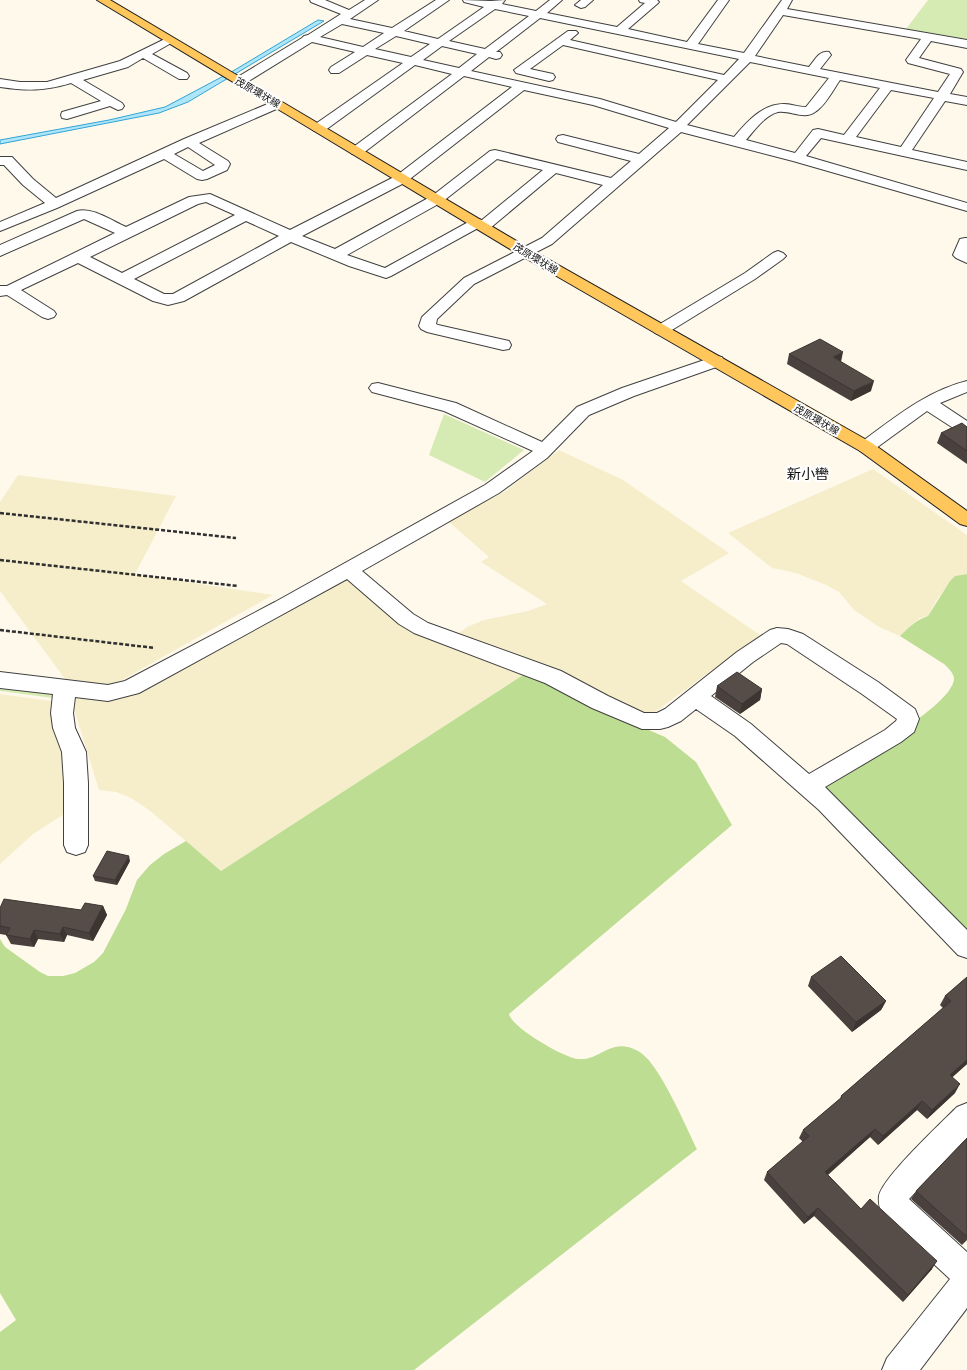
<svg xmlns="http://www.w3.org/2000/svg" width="967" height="1370" font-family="'IBM Plex Serif','Noto Sans JP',serif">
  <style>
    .farmland { fill: #f6eecb }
    .green { fill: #d6ebb4 }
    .forest { fill: #bcdd92 }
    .water { fill: #aee5f9; stroke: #31a4d5 }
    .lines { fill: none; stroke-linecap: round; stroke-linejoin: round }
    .minor-casing { stroke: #404040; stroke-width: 2 }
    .major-casing { stroke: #1e1e1e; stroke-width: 2 }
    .path { stroke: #2f2f2f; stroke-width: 2.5; stroke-dasharray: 4 2; stroke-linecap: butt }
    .minor { fill: #fff; fill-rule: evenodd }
    .major { fill: #ffc65c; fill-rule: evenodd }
    .wall { fill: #4a413e }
    .shaded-wall { fill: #3c3532 }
    .building { fill: #564c48; stroke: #3c3532 }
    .labels { text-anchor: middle; stroke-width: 4; stroke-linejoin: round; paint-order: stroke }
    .far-street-label { font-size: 10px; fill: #0d0d0d; stroke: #fff }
    .quarter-label { font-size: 14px; fill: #0d0d0d; stroke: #fff }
  </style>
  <rect width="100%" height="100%" fill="#fff9ec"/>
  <g class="farmland">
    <path d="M 559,450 L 623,480 L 729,553 L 681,581 L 760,635 L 655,712 L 641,713 L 570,677 L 537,662 L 458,634 L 467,627 L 484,620 L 528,611 L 547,604 L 481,562 L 489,557 L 448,521 L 504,492 Z"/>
    <path d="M 873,469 L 967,535 L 967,574 L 960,575 L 952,579 L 936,601 L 928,616 L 920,618 L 910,626 L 900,636 L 879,627 L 854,610 L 839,592 L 826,585 L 796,573 L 772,568 L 728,533 Z"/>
    <path d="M 18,475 L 176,496 L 135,574 L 273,595 L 122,680 L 110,684 L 97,685 L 68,683 L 0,591 L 0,502 Z"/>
    <path d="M 348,574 L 420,634 L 523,675 L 221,871 L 149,810 L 131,798 L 116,792 L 99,790 L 70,696 L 97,699 Z"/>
    <path d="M 0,694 L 58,702 L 65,744 L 69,811 L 33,834 L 0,864 Z"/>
  </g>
  <g class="green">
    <path d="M 928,0 L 967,0 L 967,44 L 903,33 Z"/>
    <path d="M 444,414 L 524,450 L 485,482 L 429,455 Z"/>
    <path d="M 0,686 L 59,694 L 58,702 L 52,701 L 53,698 L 0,691 Z"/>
  </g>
  <g class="forest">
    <path d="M 967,574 L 967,946 L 808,786 C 835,770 952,709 954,679 C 954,673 948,668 944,664 L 900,636 C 909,627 916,620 928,616 L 950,581 L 955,576 Z"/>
    <path d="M 523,675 L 538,679 L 607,712 L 665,737 L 696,762 L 732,825 L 509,1014 C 511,1027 564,1058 578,1059 C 601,1061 611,1036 638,1051 C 659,1062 685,1125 697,1149 L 414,1370 L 0,1370 L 0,1332 L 16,1320 L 0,1293 L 0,939 L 5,947 L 40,972 L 48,976 L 63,976 L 75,973 L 94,962 L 103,953 L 126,909 L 137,880 L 150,865 L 164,854 L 186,841 L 221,871 Z"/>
  </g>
  <path class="water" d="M 318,20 L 324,21 L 188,102 L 159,113 L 0,144 L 0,140 L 109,120 L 165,107 L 233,71 Z"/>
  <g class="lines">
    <g class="minor-casing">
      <g id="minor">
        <path d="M 310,0 L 325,0 L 349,10 L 365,0 L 378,0 L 350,19 L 392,28 L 436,0 L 449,0 L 404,31 L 438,39 L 484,7 L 464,2 L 463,0 L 491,1 L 505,0 L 502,4 L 536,11 L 550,0 L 562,0 L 547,13 L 617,27 L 645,3 L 640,2 L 639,0 L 657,0 L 659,2 L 657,4 L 628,29 L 687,42 L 718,0 L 729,0 L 698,44 L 744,53 L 782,0 L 792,0 L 787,9 L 967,40 L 967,48 L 931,41 L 919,58 L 961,69 L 963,72 L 950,94 L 967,97 L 967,105 L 945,101 L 912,150 L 967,162 L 967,170 L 821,138 L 806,156 L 967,203 L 967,211 L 793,161 L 681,132 L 552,244 L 474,284 L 437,319 L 436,324 L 438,325 L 509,341 L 511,345 L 509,349 L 503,350 L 427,332 L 421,329 L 419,326 L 422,317 L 464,278 L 542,238 L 603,185 L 556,173 L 489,229 L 484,230 L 478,228 L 391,276 L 386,278 L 349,266 L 291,242 L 184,301 L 168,305 L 153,301 L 78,263 L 21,290 L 54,311 L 56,314 L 54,317 L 48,319 L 42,317 L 7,295 L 0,296 L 0,286 L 7,286 L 115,233 L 84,219 L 0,256 L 0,245 L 77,211 C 93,207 112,221 126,227 L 189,197 L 210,194 L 290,230 L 396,176 L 512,87 L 464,76 L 362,154 L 352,154 L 350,151 L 352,148 L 452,74 L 415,65 L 324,131 L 314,131 L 312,128 L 314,125 L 403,63 L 367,55 L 339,73 L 331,73 L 329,70 L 331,67 L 355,52 L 312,42 L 244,84 L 236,84 L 234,81 L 236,78 L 302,38 L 304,36 L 308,35 L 341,14 L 311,2 ZM 495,9 L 529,16 L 485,49 L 449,41 ZM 783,15 L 921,39 L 906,60 L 908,63 L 950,74 L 938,92 L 820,69 L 831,55 L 829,52 C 819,50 815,60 809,67 L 755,56 ZM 540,18 L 739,59 L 724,75 L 570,40 L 578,33 L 576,31 L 568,31 L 514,70 L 516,73 L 520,74 L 549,81 L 553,80 L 555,77 L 553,74 L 530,69 L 563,45 L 718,80 L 676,122 L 600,99 L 471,71 L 489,57 L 496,59 L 500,58 L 502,55 L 500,52 L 496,52 ZM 342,24 L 384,33 L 363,47 L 320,37 ZM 396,36 L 430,44 L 411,57 L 375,49 ZM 442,46 L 477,54 L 459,68 L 423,60 ZM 750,62 L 829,78 L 806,107 C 798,107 791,104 784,104 C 762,104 747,122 734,137 L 687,125 ZM 840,80 L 880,88 L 844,135 L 818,129 L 813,130 L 795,153 L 746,140 C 754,131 765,115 778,112 C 790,110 804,120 815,112 C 825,106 833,90 840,80 ZM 524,90 L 593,105 L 669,128 L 639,154 L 563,135 L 558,136 L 556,139 L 558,142 L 631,161 L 611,178 L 495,150 L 490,151 L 432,196 L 335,249 L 302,236 L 406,182 ZM 891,90 L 934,98 L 901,147 L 856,137 ZM 497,159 L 543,170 L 482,220 L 477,219 L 472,220 L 385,268 L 347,255 L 442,202 ZM 206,202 L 235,215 L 122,273 L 90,257 L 198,204 ZM 246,221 L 279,236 L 173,294 L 164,294 L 134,279 Z"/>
        <path d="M 581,0 L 593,0 L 585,7 L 581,8 L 575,5 Z"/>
        <path d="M 169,37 L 173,38 L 175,40 L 173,42 L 152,54 L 187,73 L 189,76 L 187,79 L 179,79 L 143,58 L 128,67 L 83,80 L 122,103 L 124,106 L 122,109 L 118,110 L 110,106 L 67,119 L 62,118 L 61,115 L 62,112 L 101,101 L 71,83 C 44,91 28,91 0,87 L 0,79 L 20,82 L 47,82 L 120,61 Z"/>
        <path d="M 277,100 L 281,101 L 283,104 L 281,107 L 199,143 L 228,161 L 230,164 L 227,170 L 207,179 L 202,180 L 197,179 L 164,159 L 57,208 L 0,231 L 0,222 L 45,203 L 23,185 L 4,165 L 0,165 L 0,157 L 12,157 L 33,179 L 56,198 L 184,139 ZM 188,147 L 215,165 L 203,171 L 174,154 Z"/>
        <path d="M 965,238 L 967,238 L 967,263 L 956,258 L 953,255 L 960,239 Z"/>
        <path d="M 778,251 L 783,253 L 786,256 L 783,259 L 755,279 L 667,333 L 661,335 L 655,333 L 653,330 L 655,327 L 745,273 L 773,253 Z"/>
        <path d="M 716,356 L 722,357 L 724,361 L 722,365 L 634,396 L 589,415 L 547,458 L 499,493 L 362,571 L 413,614 L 428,623 L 561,671 L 608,696 L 644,713 L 657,713 L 665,709 L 737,652 L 770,630 L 777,628 L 788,629 L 803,634 L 878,682 L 915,709 L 919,719 L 914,732 L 901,742 L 825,787 L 967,930 L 967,958 L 958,955 L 819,810 L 735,736 L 696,709 L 681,721 L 668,727 L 660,729 L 642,729 L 592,708 L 545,683 L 414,633 L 399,624 L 347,579 L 139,693 L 108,701 L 75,697 L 73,713 L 75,728 L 86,752 L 88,783 L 88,845 L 85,852 L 76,855 L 67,852 L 64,845 L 64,783 L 62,752 L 53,728 L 51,713 L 53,694 L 0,688 L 0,672 L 108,685 L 125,681 L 275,602 L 485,485 L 533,451 L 444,411 L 372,392 L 369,388 L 372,384 L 378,383 L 456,403 L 542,442 L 577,407 L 622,388 ZM 781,643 L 787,644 L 862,694 L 897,719 L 896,721 L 885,730 L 809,774 L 751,724 L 711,696 L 753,662 Z"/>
        <path d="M 967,381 L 967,392 L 940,403 L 967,421 L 967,434 L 961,433 L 927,411 L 872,451 L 866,452 L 860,451 L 857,447 L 860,443 C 893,419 926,391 967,381 Z"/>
        <path d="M 967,1103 L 967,1138 L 909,1199 L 967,1252 L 967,1308 L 920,1370 L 882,1370 L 887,1358 L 950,1279 L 883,1217 C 880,1210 878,1204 879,1196 C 882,1178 941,1123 957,1107 Z"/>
      </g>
    </g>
    <g class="major-casing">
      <path id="major" d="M 97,0 L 110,0 L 530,249 L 872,443 L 967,511 L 967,526 L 960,524 L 860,451 L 520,255 Z"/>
    </g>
    <g class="path">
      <path d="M 0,513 L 236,538"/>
      <path d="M 0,560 L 238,586"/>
      <path d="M 0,630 L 155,648"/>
    </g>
    <use href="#minor" class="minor"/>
    <use href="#major" class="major"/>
  </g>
  <g class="wall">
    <path d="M 789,354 L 841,362 L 871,391 L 851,401 L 787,364 Z"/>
    <path d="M 967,427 L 967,464 L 937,443 L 941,433 Z"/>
    <path d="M 717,686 L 762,689 L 760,700 L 740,714 L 715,697 Z"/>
    <path d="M 130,861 L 117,885 L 95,881 L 93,876 Z"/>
    <path d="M 103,906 L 107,915 L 93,941 L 67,935 L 64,942 L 38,939 L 34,947 L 11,944 L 6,935 L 0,934 L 0,908 L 81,910 Z"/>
    <path d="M 811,977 L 886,1001 L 881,1010 L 852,1032 L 808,986 Z"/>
    <path d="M 967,977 L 967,1064 L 952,1077 L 955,1093 L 927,1119 L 917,1110 L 878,1145 L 870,1137 L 828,1175 L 861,1209 L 932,1269 L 903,1302 L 814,1216 L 804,1224 L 764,1180 L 767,1172 L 803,1142 L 799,1138 L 803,1130 L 840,1099 L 841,1096 L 943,1008 L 940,1005 L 945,996 Z"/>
    <path d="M 967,1138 L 967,1240 L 962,1245 L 911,1199 L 916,1191 Z"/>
  </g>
  <g class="shaded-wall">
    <path d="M 843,352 L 841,362 L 833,357 Z"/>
    <path d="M 874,381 L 871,391 L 851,401 L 854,391 Z"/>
    <path d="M 762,689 L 760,700 L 740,714 L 742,704 Z"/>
    <path d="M 129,856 L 130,861 L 117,885 L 115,880 Z"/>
    <path d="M 103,906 L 107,915 L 93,941 L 89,933 Z"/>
    <path d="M 63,927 L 67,935 L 64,942 L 60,934 Z"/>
    <path d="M 34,930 L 38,939 L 34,947 L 30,939 Z"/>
    <path d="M 886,1001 L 881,1010 L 852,1032 L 856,1022 Z"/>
    <path d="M 967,1060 L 967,1064 L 945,1084 L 950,1075 Z"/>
    <path d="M 960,1084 L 955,1093 L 927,1119 L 932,1110 Z"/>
    <path d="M 922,1101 L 917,1110 L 878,1145 L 883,1136 Z"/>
    <path d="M 875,1129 L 870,1137 L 821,1180 L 825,1172 Z"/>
    <path d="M 818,1208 L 814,1216 L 804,1224 L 808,1217 Z"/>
    <path d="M 937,1261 L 932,1269 L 903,1302 L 908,1295 Z"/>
  </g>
  <g class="building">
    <path d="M 820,339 L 843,352 L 833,357 L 874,381 L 854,391 L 789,354 Z"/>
    <path d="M 962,423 L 967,427 L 967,451 L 941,433 Z"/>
    <path d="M 737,672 L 762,689 L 742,704 L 717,686 Z"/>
    <path d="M 107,851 L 129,856 L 115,880 L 93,876 Z"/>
    <path d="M 4,899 L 81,910 L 85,903 L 103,906 L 89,933 L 63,927 L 60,934 L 34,930 L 30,939 L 6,935 L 10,928 L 0,926 L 0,908 Z"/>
    <path d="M 841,956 L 886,1001 L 856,1022 L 811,977 Z"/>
    <path d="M 967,977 L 967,1060 L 950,1075 L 960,1084 L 932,1110 L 922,1101 L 883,1136 L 875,1129 L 825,1172 L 861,1209 L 870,1199 L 937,1261 L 908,1295 L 818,1208 L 808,1217 L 767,1172 L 809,1136 L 803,1130 L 842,1097 L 841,1096 L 951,1001 L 945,996 Z"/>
    <path d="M 967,1138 L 967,1237 L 916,1191 Z"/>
  </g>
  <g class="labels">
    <g class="far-street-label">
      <text transform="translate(258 92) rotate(30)" y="4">茂原環状線</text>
      <text transform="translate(536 258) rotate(31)" y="4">茂原環状線</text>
      <text transform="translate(817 419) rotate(30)" y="4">茂原環状線</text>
    </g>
    <g class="quarter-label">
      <text x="808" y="479">新小轡</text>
    </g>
  </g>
</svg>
